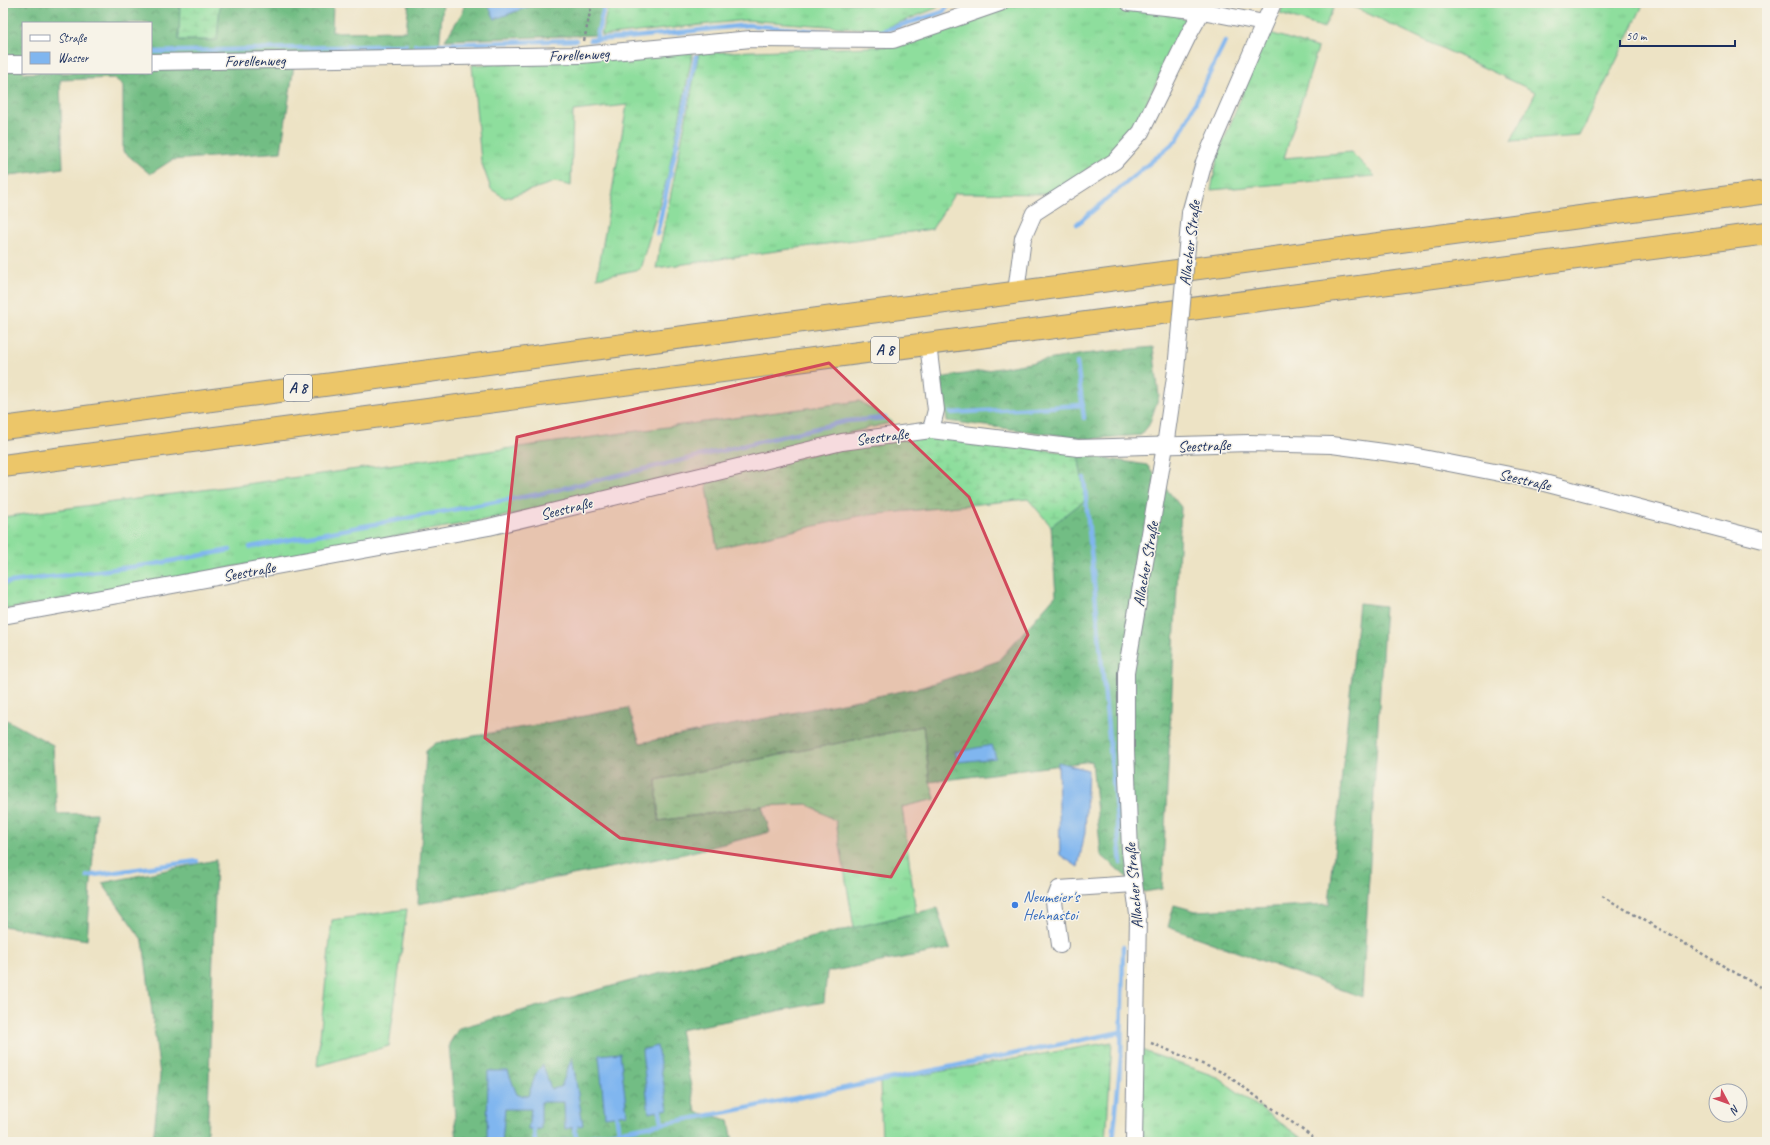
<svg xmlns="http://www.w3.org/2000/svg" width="1770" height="1145" font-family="Caveat,sans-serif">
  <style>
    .grass { fill: url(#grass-tufts); stroke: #54867e }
    .forest { fill: url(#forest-crowns); stroke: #467671; fill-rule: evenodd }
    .wetland { fill: url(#wetland-marsh); stroke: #54867e }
    .water { fill: #80b6ef; stroke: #4e72a6 }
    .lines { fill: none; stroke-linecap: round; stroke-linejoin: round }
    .stream { stroke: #80b6ef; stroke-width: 4.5 }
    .minor-casing { stroke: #848992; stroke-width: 18 }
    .highway-casing { stroke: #848992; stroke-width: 24 }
    .path { stroke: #848992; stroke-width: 2.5; stroke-dasharray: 3 3; stroke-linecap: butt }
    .minor { stroke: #fff; stroke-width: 16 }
    .highway { stroke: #ecc669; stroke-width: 22 }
    .minor-bridge-casing { stroke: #848992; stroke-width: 18; stroke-linecap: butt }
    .minor-bridge { stroke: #fff; stroke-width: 16 }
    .marked { fill: #d1495b; fill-opacity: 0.2; stroke: #d1495b; stroke-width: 3; stroke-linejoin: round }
    .shop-dot { fill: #3f7fe0; stroke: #f7f3e8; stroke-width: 1.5 }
    .labels { text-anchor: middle; stroke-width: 3; stroke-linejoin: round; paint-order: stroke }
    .shield { fill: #f7f3e8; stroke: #5d6a87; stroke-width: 1 }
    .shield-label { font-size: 15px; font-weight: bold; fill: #1b2f5e }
    .street-label { font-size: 16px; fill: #1b2f5e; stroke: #f7f3e8 }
    .shop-label { font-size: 16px; fill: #366cbe; stroke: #f7f3e8; text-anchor: start }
  </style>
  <defs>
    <pattern id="grass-tufts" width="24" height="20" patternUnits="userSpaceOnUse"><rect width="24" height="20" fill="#8ede9d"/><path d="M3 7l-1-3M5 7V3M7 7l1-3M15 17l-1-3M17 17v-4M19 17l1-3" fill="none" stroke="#7abf8a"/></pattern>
    <pattern id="forest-crowns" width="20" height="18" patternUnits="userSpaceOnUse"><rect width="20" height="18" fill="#72bd84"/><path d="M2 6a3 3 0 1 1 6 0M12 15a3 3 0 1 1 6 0" fill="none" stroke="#5d9a6f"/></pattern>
    <pattern id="wetland-marsh" width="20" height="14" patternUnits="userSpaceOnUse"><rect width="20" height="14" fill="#8ede9d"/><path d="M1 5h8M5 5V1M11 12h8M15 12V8" fill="none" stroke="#7abf8a"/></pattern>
  </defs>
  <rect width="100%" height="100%" fill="#f7f3e8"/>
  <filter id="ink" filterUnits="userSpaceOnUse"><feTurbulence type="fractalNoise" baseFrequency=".025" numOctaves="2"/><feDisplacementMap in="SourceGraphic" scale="8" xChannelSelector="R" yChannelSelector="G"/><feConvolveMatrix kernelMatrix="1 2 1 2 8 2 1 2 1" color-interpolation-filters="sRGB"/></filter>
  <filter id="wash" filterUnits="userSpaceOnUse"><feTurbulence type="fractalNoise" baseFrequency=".012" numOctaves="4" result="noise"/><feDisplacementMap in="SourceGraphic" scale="16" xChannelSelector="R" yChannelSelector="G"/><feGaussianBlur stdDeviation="0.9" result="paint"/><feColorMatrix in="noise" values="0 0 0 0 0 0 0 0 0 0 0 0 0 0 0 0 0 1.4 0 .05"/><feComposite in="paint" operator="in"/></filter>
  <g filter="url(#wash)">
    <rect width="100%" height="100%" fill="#ede3c5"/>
    <g class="grass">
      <path d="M 609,3 L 939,3 L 937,8 L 880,30 L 746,20 L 601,36 Z"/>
      <path d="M 1040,3 L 1071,3 L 1164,10 L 1186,20 L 1132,134 L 1112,152 L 1051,194 L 955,193 L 932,229 L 656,268 L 699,53 L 897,46 L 1002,7 Z"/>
      <path d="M 1285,3 L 1336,3 L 1324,28 L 1280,14 Z"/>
      <path d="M 1345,3 L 1644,3 L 1580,136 L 1511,141 L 1536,92 Z"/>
      <path d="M 1267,32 L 1318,48 L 1284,158 L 1351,152 L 1375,176 L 1211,190 L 1218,155 Z"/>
      <path d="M 693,52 L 668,175 L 640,269 L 597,278 L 627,105 L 573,111 L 571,186 L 555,182 L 505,198 L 491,189 L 481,161 L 472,65 Z"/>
      <path d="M 859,401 L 893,422 L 531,511 L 3,610 L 3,517 Z"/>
      <path d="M 923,726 L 930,782 L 935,799 L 902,807 L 916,913 L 854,928 L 836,821 L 807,804 L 762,806 L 658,821 L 656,780 Z"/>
      <path d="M 407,909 L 389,1046 L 317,1066 L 332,920 Z"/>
      <path d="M 1112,1042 L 1106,1142 L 882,1142 L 880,1082 Z"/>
      <path d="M 1141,1050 L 1217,1077 L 1307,1142 L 1138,1142 Z"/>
    </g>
    <g class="forest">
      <path d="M 3,3 L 180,3 L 179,40 L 217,40 L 220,3 L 333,3 L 332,32 L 406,31 L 409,3 L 443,3 L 439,49 L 294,65 L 281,152 L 172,160 L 150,174 L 123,151 L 123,85 L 114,78 L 60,80 L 63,168 L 3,176 ZM 23,23 L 151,23 L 151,73 L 23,73 Z"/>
      <path d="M 465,3 L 603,3 L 596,35 L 445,40 L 462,13 Z"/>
      <path d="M 1153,347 L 1159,396 L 1149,425 L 1141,435 L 1089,439 L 947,421 L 940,378 L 1083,354 Z"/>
      <path d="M 1078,454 L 1147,465 L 1181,507 L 1162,889 L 1144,892 L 1101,855 L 1092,761 L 930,782 L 923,726 L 656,780 L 659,821 L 762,806 L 770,832 L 684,854 L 418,904 L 426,751 L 436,743 L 628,708 L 640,743 L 923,687 L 998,661 L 1056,595 L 1051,526 L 1085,500 Z"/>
      <path d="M 1359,603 L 1385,606 L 1362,997 L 1168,927 L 1174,905 L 1196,911 L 1329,904 Z"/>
      <path d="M 3,718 L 53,745 L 57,814 L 96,813 L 87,940 L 3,926 Z"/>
      <path d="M 216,860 L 207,1142 L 153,1142 L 160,1075 L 143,941 L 102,883 Z"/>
      <path d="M 937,908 L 950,949 L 827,972 L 824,1002 L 680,1030 L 696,1112 L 729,1120 L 733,1142 L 457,1142 L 449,1044 L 459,1028 L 645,977 Z"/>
    </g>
    <g class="wetland">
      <path d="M 180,3 L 220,3 L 217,40 L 179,40 Z"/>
      <path d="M 929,435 L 1078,454 L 1085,500 L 1051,526 L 1028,499 L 859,516 L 717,548 L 706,481 L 842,447 Z"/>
    </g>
    <g class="water">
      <path d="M 487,3 L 539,3 L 495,19 Z"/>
      <path d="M 992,745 L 996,758 L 958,762 L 955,752 Z"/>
      <path d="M 1058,762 L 1088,770 L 1085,832 L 1078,867 L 1060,855 Z"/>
      <path d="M 657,1046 L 668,1109 L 649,1113 L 642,1050 Z"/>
      <path d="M 620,1053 L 627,1114 L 605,1117 L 599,1055 Z"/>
      <path d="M 572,1057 L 583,1125 L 565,1129 L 564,1102 L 541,1102 L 541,1129 L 528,1129 L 531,1109 L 505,1109 L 502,1142 L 487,1142 L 488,1071 L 508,1071 L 517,1095 L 528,1096 L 537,1071 L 543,1065 L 551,1089 L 561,1087 Z"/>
    </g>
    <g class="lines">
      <g class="stream">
        <path d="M 876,33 L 943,12 L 951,3"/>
        <path d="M 590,40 L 625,38 L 748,25 L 829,32"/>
        <path d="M 596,40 L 605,3"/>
        <path d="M 415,45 L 576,40"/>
        <path d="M 151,52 L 406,45"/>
        <path d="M 1077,224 L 1177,140 L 1225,42"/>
        <path d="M 657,234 L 696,56"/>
        <path d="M 1077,363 L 1084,418"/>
        <path d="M 951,413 L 1083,405"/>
        <path d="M 1084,478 L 1121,863"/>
        <path d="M 250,547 L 539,494 L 847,421 L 885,418"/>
        <path d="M 3,583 L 155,564 L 230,550"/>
        <path d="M 87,876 L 197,861"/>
        <path d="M 660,1111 L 662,1123"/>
        <path d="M 616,1115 L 619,1131"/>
        <path d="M 575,1126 L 576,1139"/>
        <path d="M 534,1129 L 535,1142"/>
        <path d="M 560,1142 L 727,1112 L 1121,1032"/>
        <path d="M 1113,1142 L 1121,1056 L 1123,947"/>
      </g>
    </g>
  </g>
  <g filter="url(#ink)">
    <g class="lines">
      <g class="minor-casing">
        <g id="minor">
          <path d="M 1129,3 L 1202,11 L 1264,23"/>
          <path d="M 151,62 L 581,55 L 751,39 L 893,40 L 1000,3"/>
          <path d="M 3,64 L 23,64"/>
          <path d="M 1190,213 L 1204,162 L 1273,3"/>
          <path d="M 1016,292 L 1023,238 L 1034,213 L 1115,161 L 1141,132 L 1188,36 L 1202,11"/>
          <path d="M 928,344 L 936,410 L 931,430"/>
          <path d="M 3,616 L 489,527 L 842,442 L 931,430 L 1078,448 L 1249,443 L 1332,445 L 1413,456 L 1525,478 L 1767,541"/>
          <path d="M 1060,945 L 1054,902 L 1059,889 L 1134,884"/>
          <path d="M 1134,1142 L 1138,915 L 1130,851 L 1126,750 L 1126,673 L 1165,446 L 1176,370"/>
        </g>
      </g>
      <g class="highway-casing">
        <g id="highway">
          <path d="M 3,428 L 1767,192"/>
          <path d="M 3,466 L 1767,233"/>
        </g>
      </g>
      <g class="path">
        <path d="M 584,41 L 592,3"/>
        <path d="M 1602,896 L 1767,991"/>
        <path d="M 1151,1043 L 1224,1073 L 1319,1142"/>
      </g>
      <use href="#minor" class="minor"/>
      <use href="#highway" class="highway"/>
      <g class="minor-bridge-casing">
        <path id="minor-bridge" d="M 1176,370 L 1190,213"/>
      </g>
      <use href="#minor-bridge" class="minor-bridge"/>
    </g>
  </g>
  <path class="marked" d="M 829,363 L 969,497 L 1028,635 L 891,877 L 620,838 L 485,738 L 517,437 Z"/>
  <circle class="shop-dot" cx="1015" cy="905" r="4"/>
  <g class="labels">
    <g class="shield">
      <rect x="871" y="337" width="28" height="26" rx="3"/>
      <rect x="284" y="375" width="28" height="26" rx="3"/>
    </g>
    <g class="shield-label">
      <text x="885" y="355">A 8</text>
      <text x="298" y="393">A 8</text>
    </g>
    <g class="street-label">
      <text transform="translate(579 54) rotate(-3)" y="6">Forellenweg</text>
      <text transform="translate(255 60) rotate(-1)" y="6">Forellenweg</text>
      <text transform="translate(1189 243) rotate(-83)" y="6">Allacher Straße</text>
      <text transform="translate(882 436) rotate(-7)" y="6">Seestraße</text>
      <text transform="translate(1204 445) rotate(-2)" y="6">Seestraße</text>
      <text transform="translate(1525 479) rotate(13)" y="6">Seestraße</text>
      <text transform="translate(566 508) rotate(-14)" y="6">Seestraße</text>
      <text transform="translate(1145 564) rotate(-80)" y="6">Allacher Straße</text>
      <text transform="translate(249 571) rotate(-10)" y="6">Seestraße</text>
      <text transform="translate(1133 886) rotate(-95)" y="6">Allacher Straße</text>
    </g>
    <g class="shop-label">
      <text x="1023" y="902">Neumeier's<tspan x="1023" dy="18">Hehnastoi</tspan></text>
    </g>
  </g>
  <rect width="1770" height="1145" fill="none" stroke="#f7f3e8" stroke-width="16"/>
  <rect x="22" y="22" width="130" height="52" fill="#f7f3e8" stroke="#9fa5b1"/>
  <rect x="30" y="35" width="20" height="6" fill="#ffffff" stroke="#9fa5b1"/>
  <text x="58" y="42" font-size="12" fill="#1b2f5e">Straße</text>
  <rect x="30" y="52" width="20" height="12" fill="#80b6ef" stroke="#9fa5b1"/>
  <text x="58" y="62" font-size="12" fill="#1b2f5e">Wasser</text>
  <g transform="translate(1728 1103) rotate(131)"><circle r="19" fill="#f7f3e8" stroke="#9fa5b1"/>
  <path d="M0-3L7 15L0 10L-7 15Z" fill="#d1495b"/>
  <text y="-6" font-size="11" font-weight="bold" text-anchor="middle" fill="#1b2f5e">N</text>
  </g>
  <path d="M1620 40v6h115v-6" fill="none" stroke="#1b2f5e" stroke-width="2"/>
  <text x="1626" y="40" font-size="12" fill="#1b2f5e" stroke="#f7f3e8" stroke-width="3" paint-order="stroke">50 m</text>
</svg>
